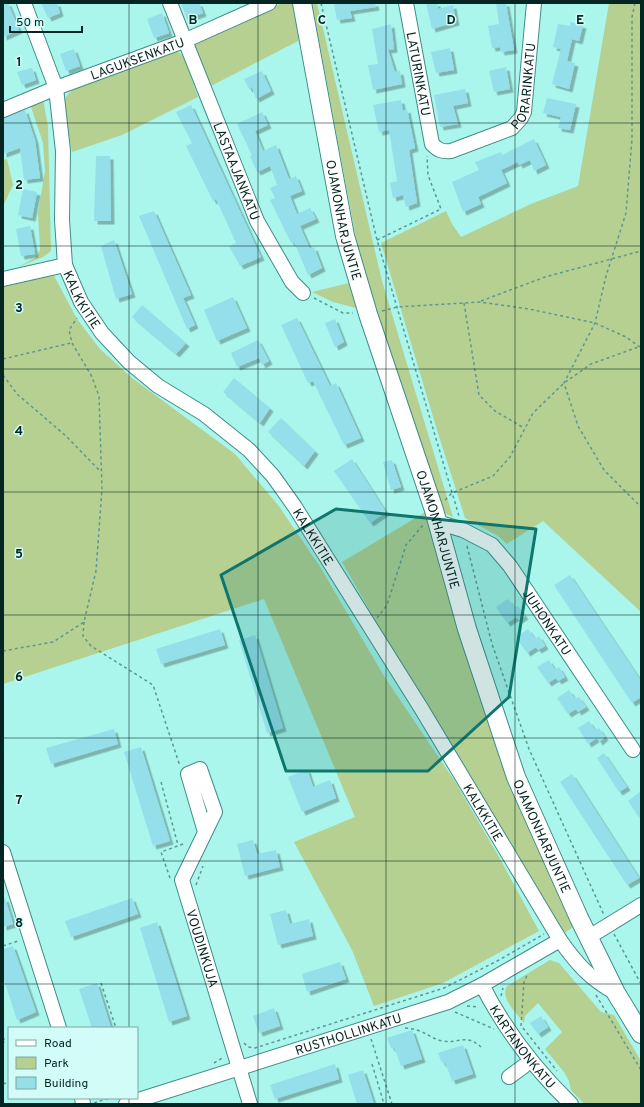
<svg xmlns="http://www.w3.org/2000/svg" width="644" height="1107" font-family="Overpass,sans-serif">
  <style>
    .green { fill: #b5d090 }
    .building { fill: #94dfe9; filter: url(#shadow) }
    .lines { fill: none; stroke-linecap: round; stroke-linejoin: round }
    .minor-casing { stroke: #418d85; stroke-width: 16 }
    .major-casing { stroke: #418d85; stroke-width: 20 }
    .path { stroke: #5e9690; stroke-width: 1.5; stroke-dasharray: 3 3; stroke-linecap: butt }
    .minor { stroke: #fff; stroke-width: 14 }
    .major { stroke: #fff; stroke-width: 18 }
    .marked { fill: #0f766e; fill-opacity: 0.2; stroke: #0f766e; stroke-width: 3; stroke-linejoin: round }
    .grid { fill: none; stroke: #052523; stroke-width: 1; stroke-opacity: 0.55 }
    .labels { text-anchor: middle; stroke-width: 3; stroke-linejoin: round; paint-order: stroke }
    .street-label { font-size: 13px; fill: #052523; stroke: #d1fcf7 }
    .grid-label { font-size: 13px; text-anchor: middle; font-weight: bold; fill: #052523; stroke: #d1fcf7; stroke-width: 3; stroke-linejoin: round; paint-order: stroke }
  </style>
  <defs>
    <filter id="shadow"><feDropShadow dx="3.5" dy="3.5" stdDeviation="0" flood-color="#0004"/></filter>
  </defs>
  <rect width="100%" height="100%" fill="#aaf6ed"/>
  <g class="green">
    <path d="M 282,3 L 291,3 L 296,8 L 302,39 L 209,87 L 191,44 Z"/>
    <path d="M 310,3 L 317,3 L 382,281 L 453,517 L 442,512 L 374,305 L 357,244 L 315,19 Z"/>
    <path d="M 609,3 L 641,3 L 641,612 L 543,521 L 507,544 L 498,536 L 465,518 L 437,430 L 381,243 L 446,211 L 452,224 L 461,237 L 531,204 L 578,186 Z"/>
    <path d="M 174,51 L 180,53 L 184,58 L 198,97 L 122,135 L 72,152 L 63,102 L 68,94 L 77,87 Z"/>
    <path d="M 43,99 L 48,126 L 51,251 L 43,257 L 18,267 L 35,258 L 40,250 L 38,213 L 45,171 L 43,143 L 30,104 Z"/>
    <path d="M 7,159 L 13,185 L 3,206 L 3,160 Z"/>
    <path d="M 52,272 L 77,319 L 100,349 L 132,378 L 235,454 L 278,505 L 319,565 L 384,676 L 456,783 L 499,857 L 539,931 L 443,983 L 374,1006 L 352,950 L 294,842 L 355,817 L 264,599 L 3,684 L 3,280 Z"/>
    <path d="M 353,282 L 360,309 L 333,302 L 312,292 Z"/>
    <path d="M 427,511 L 448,596 L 463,642 L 574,926 L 565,933 L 534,887 L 403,669 L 342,562 Z"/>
    <path d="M 550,960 L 559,963 L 601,1012 L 614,1015 L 641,1061 L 641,1104 L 584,1104 L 571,1090 L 569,1081 L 564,1072 L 545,1049 L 562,1032 L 538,1003 L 525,1016 L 524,1023 C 516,1012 500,999 507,986 Z"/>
  </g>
  <g class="building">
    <path d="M 3,3 L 8,3 L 19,30 L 3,37 Z"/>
    <path d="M 41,3 L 57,3 L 60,13 L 48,18 Z"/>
    <path d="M 181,3 L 199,3 L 203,13 L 187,19 Z"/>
    <path d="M 343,3 L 375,3 L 376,7 L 350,11 L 352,18 L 337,20 L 334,4 Z"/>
    <path d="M 426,3 L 437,3 L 438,9 L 453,5 L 456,22 L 432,29 Z"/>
    <path d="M 496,3 L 506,3 L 514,50 L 501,52 L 500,47 L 492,48 L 488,26 L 499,24 Z"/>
    <path d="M 162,13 L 169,33 L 154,38 L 147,19 Z"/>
    <path d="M 570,22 L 583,25 L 579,41 L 572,39 L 567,61 L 575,63 L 569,89 L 552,84 L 561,49 L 553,47 L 558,24 L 570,26 Z"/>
    <path d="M 391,24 L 394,49 L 388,50 L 395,72 L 400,71 L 402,84 L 373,90 L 368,65 L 378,64 L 372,29 Z"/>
    <path d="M 450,48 L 454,70 L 436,73 L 431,52 Z"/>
    <path d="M 74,49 L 80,66 L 66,71 L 60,54 Z"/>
    <path d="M 506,67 L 510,89 L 494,92 L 489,71 Z"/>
    <path d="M 32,68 L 36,80 L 22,85 L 17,72 Z"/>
    <path d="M 262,71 L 271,91 L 256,99 L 252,87 L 249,89 L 244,79 Z"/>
    <path d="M 465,89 L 468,103 L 453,106 L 458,124 L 440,127 L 434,95 Z"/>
    <path d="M 547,98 L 576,104 L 570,130 L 558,128 L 561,117 L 543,113 Z"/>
    <path d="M 401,100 L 403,111 L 407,109 L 415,148 L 409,150 L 417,203 L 406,207 L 403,195 L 393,198 L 390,183 L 397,181 L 389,130 L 379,132 L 373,105 Z"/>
    <path d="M 191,105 L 261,257 L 240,266 L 229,246 L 236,243 L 216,199 L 213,201 L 186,146 L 192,143 L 176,112 Z"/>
    <path d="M 25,110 L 35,140 L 40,178 L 24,180 L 20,148 L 3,154 L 3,118 Z"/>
    <path d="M 262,112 L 268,125 L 255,131 L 263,151 L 276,145 L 289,179 L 296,176 L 302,191 L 290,196 L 297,214 L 310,208 L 316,219 L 300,226 L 310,249 L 314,247 L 322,268 L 308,275 L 294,242 L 291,243 L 270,200 L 275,198 L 270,188 L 277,185 L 270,166 L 257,172 L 250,156 L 252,155 L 237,124 Z"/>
    <path d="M 534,139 L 546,165 L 534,171 L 530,160 L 519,165 L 518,162 L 501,170 L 507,183 L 478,197 L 481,204 L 463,212 L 452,182 L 479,170 L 475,162 L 501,152 L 502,155 Z"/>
    <path d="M 96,156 L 110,156 L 111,221 L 94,221 Z"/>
    <path d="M 23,189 L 37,192 L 32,218 L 18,215 Z"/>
    <path d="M 154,211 L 191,295 L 183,298 L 195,325 L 187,329 L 139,216 Z"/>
    <path d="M 30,226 L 35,254 L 21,256 L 16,229 Z"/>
    <path d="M 114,240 L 132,294 L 116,299 L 101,246 Z"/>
    <path d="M 233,297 L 247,328 L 217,341 L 204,310 Z"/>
    <path d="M 142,305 L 186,343 L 176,354 L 132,317 Z"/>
    <path d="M 297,318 L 330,386 L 336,383 L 361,438 L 344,445 L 313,381 L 308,383 L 281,325 Z"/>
    <path d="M 335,319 L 344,342 L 335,347 L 325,323 Z"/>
    <path d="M 258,340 L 269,361 L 262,365 L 259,358 L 237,367 L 231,353 Z"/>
    <path d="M 234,378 L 270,408 L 260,423 L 223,392 Z"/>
    <path d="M 281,418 L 315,451 L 304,466 L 268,432 Z"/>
    <path d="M 352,459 L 386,512 L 370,523 L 334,471 Z"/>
    <path d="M 392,460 L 401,487 L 391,490 L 383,462 Z"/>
    <path d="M 570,575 L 641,681 L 641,697 L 632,703 L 554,585 Z"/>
    <path d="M 508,599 L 515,608 L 518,606 L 525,616 L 519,620 L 516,617 L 507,623 L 496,607 Z"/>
    <path d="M 220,629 L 225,645 L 161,664 L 156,649 Z"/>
    <path d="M 528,629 L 535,639 L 539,636 L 545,646 L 538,650 L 536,647 L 527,653 L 516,637 Z"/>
    <path d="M 255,635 L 283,728 L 267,733 L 239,640 Z"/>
    <path d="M 549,660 L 555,670 L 559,667 L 565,677 L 558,681 L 556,678 L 548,683 L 537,667 Z"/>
    <path d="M 569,690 L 575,699 L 579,697 L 586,707 L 578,712 L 576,709 L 568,714 L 557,698 Z"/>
    <path d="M 589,721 L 595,730 L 599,728 L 605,737 L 599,742 L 597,738 L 588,744 L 578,728 Z"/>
    <path d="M 114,729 L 118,744 L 51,764 L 46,748 Z"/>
    <path d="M 141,747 L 170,841 L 153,846 L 124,752 Z"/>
    <path d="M 604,753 L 627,787 L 619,792 L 597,758 Z"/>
    <path d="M 307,769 L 313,787 L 330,780 L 336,798 L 302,812 L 288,777 Z"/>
    <path d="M 572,774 L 639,878 L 627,885 L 560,782 Z"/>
    <path d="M 641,791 L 641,820 L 628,801 Z"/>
    <path d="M 253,840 L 257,854 L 276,850 L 280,867 L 245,876 L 237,844 Z"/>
    <path d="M 5,898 L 13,924 L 3,927 L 3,899 Z"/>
    <path d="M 132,898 L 138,914 L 71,937 L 65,921 Z"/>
    <path d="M 286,910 L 290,924 L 309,919 L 313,936 L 278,945 L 270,914 Z"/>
    <path d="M 157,922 L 187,1016 L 169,1022 L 140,928 Z"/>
    <path d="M 13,946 L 36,1012 L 17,1020 L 3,977 L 3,949 Z"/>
    <path d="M 340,962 L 346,979 L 307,992 L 302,974 Z"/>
    <path d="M 97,983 L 111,1028 L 92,1028 L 79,989 Z"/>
    <path d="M 274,1008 L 280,1026 L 259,1033 L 253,1016 Z"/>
    <path d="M 541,1016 L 548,1027 L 538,1034 L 530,1023 Z"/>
    <path d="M 412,1030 L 422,1059 L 401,1066 L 394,1047 L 391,1048 L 387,1038 Z"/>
    <path d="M 463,1045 L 473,1074 L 452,1081 L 445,1062 L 442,1063 L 438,1053 Z"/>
    <path d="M 335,1064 L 339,1079 L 275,1099 L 270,1085 Z"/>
    <path d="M 363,1070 L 374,1104 L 357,1104 L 348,1075 Z"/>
  </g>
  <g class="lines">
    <g class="minor-casing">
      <g id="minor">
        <path id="s1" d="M 24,3 L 56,88 L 63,151 L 62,220 L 65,265 L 81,302 L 102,333 L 129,362 L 158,386 L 204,414 L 249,450 L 273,476 L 295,507 L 421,708 L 560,940 C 576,963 591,980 616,993"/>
        <path id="s2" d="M 170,3 L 257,221 L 292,282 L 303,293"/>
        <path id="s3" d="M 406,3 L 432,144 C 438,150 442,152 451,151 L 512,128 L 521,118 L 524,112 L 534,3"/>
        <path id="s4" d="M 3,110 L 56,88 L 184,41 L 269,3"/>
        <path d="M 3,279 L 65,265"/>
        <path id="s5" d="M 437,522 L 463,530 L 492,545 L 510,566 L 633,750"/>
        <path id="s6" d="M 205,832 L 188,774 L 200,769 L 215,812 L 182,880 L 250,1104"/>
        <path d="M 3,852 L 59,1028"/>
        <path d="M 589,937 L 641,905"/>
        <path id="s7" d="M 482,985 C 505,1030 535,1069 571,1104"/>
        <path d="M 509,1077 L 524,1066"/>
        <path d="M 82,1098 L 83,1104"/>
        <path id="s8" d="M 126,1104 L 448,1002 L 482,985 L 560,940"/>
      </g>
    </g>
    <g class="major-casing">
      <g id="major">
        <path id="s9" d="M 302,3 L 345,236 L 368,314 L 434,510 L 467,629 L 516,777 L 579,918 L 616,993 L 641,1034"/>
      </g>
    </g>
    <g class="path">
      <path d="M 321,3 L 377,240 L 459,516"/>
      <path d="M 635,3 L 632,17 L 632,139 L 626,213 L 606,276 L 595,323 L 564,383 L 578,426 L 604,470 L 641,507"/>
      <path d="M 377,240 L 441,209 L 428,175 L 427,156"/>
      <path d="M 314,298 L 343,313 L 353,313"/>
      <path d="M 481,301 L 545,277 L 641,251"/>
      <path d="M 464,303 L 479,395 L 495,411 L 524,428"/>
      <path d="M 382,311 L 397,307 L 480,302 L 529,309 L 595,323 L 626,337 L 640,347"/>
      <path d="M 3,359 L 71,343"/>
      <path d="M 3,375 L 17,394 L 66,436 L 100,471"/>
      <path d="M 445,500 L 452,493 L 493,476 L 510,457 L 533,413 L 564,383 L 591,364 L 641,346"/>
      <path d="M 467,546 L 492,644 L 529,749 L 604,915"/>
      <path d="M 377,618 L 387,605 L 406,545 L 424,524"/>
      <path d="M 84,622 L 83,636 L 91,646 L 153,685 L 180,766"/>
      <path d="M 3,651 L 53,642 L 84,622 L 96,571 L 102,489 L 99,396 L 91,375 L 72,343 L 69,330 L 77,318"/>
      <path d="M 161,782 L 178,845"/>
      <path d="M 170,878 L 161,852 L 186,843"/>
      <path d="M 196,885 L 203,866"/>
      <path d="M 614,934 L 641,984"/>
      <path d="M 3,946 L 18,941"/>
      <path d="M 101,983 L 116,1028"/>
      <path d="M 596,995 L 641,1070"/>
      <path d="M 501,996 L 503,988"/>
      <path d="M 467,1006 L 479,1007"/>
      <path d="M 455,1012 L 494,1029"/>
      <path d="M 521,1026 L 524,982 L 528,973"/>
      <path d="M 405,1028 C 424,1029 430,1039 443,1041 C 460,1044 465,1033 481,1047"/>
      <path d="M 523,1028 L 557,1071"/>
      <path d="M 3,1037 L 5,1042 L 3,1042"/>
      <path d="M 371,1039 L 392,1104"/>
      <path d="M 244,1043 L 248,1047 L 255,1048 L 444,988 L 499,960 L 544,934"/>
      <path d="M 214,1063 L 224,1057"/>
      <path d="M 372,1064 L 384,1104"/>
      <path d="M 3,1084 L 9,1082"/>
      <path d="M 94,1103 L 109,1098"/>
    </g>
    <use href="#minor" class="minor"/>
    <use href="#major" class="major"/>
  </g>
  <path class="marked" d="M 336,509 L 536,529 L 509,697 L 428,771 L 286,771 L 221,575 Z"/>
  <path class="grid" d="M 129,3 L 129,1028M 258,3 L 258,1104M 386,3 L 386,1104M 515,3 L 515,1104M 3,123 L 641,123M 3,246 L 641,246M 3,369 L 641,369M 3,492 L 641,492M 3,615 L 641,615M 3,738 L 641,738M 3,861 L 641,861M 3,984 L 641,984M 129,1098 L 129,1104"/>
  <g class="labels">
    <g class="street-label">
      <text dy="5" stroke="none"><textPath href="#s4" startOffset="144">LAGUKSENKATU</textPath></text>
      <text dy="5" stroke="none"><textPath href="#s3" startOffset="72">LATURINKATU</textPath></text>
      <text dy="5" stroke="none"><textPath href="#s3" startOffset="275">PORARINKATU</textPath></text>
      <text dy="5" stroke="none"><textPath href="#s2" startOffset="181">LASTAAJANKATU</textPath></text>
      <text dy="5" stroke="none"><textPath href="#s9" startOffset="221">OJAMONHARJUNTIE</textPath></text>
      <text dy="5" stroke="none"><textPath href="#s1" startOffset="307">KALKKITIE</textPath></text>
      <text dy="5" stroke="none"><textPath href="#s9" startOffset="545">OJAMONHARJUNTIE</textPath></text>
      <text dy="5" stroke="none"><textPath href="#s1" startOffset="643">KALKKITIE</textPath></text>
      <text dy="5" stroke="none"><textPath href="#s5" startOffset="155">JUHONKATU</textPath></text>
      <text dy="5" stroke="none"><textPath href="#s1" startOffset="967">KALKKITIE</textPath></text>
      <text dy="5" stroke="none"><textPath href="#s9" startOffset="869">OJAMONHARJUNTIE</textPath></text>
      <text dy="5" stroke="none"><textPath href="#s6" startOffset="266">VOUDINKUJA</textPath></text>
      <text dy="5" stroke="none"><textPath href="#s8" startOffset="233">RUSTHOLLINKATU</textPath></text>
      <text dy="5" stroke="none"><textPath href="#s7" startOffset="74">KARTANONKATU</textPath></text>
    </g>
  </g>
  <g class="grid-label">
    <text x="193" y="24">B</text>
    <text x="322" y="24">C</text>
    <text x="451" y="24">D</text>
    <text x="580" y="24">E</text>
    <text x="19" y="66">1</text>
    <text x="19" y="189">2</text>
    <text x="19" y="312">3</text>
    <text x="19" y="435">4</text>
    <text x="19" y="558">5</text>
    <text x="19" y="681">6</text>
    <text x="19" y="804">7</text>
    <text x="19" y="927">8</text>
  </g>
  <rect width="644" height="1107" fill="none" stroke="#052523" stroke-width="8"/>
  <rect x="8" y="1027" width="130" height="72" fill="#d1fcf7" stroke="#7fa6a2"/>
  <rect x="16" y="1040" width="20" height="6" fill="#ffffff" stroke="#7fa6a2"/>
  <text x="44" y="1047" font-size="12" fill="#052523">Road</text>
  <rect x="16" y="1057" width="20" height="12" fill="#b5d090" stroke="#7fa6a2"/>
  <text x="44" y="1067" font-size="12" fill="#052523">Park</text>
  <rect x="16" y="1077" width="20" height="12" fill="#94dfe9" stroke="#7fa6a2"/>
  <text x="44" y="1087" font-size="12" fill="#052523">Building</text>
  <path d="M10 26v6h72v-6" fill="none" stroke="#052523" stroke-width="2"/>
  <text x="16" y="26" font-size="12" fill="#052523" stroke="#d1fcf7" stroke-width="3" paint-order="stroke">50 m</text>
</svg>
